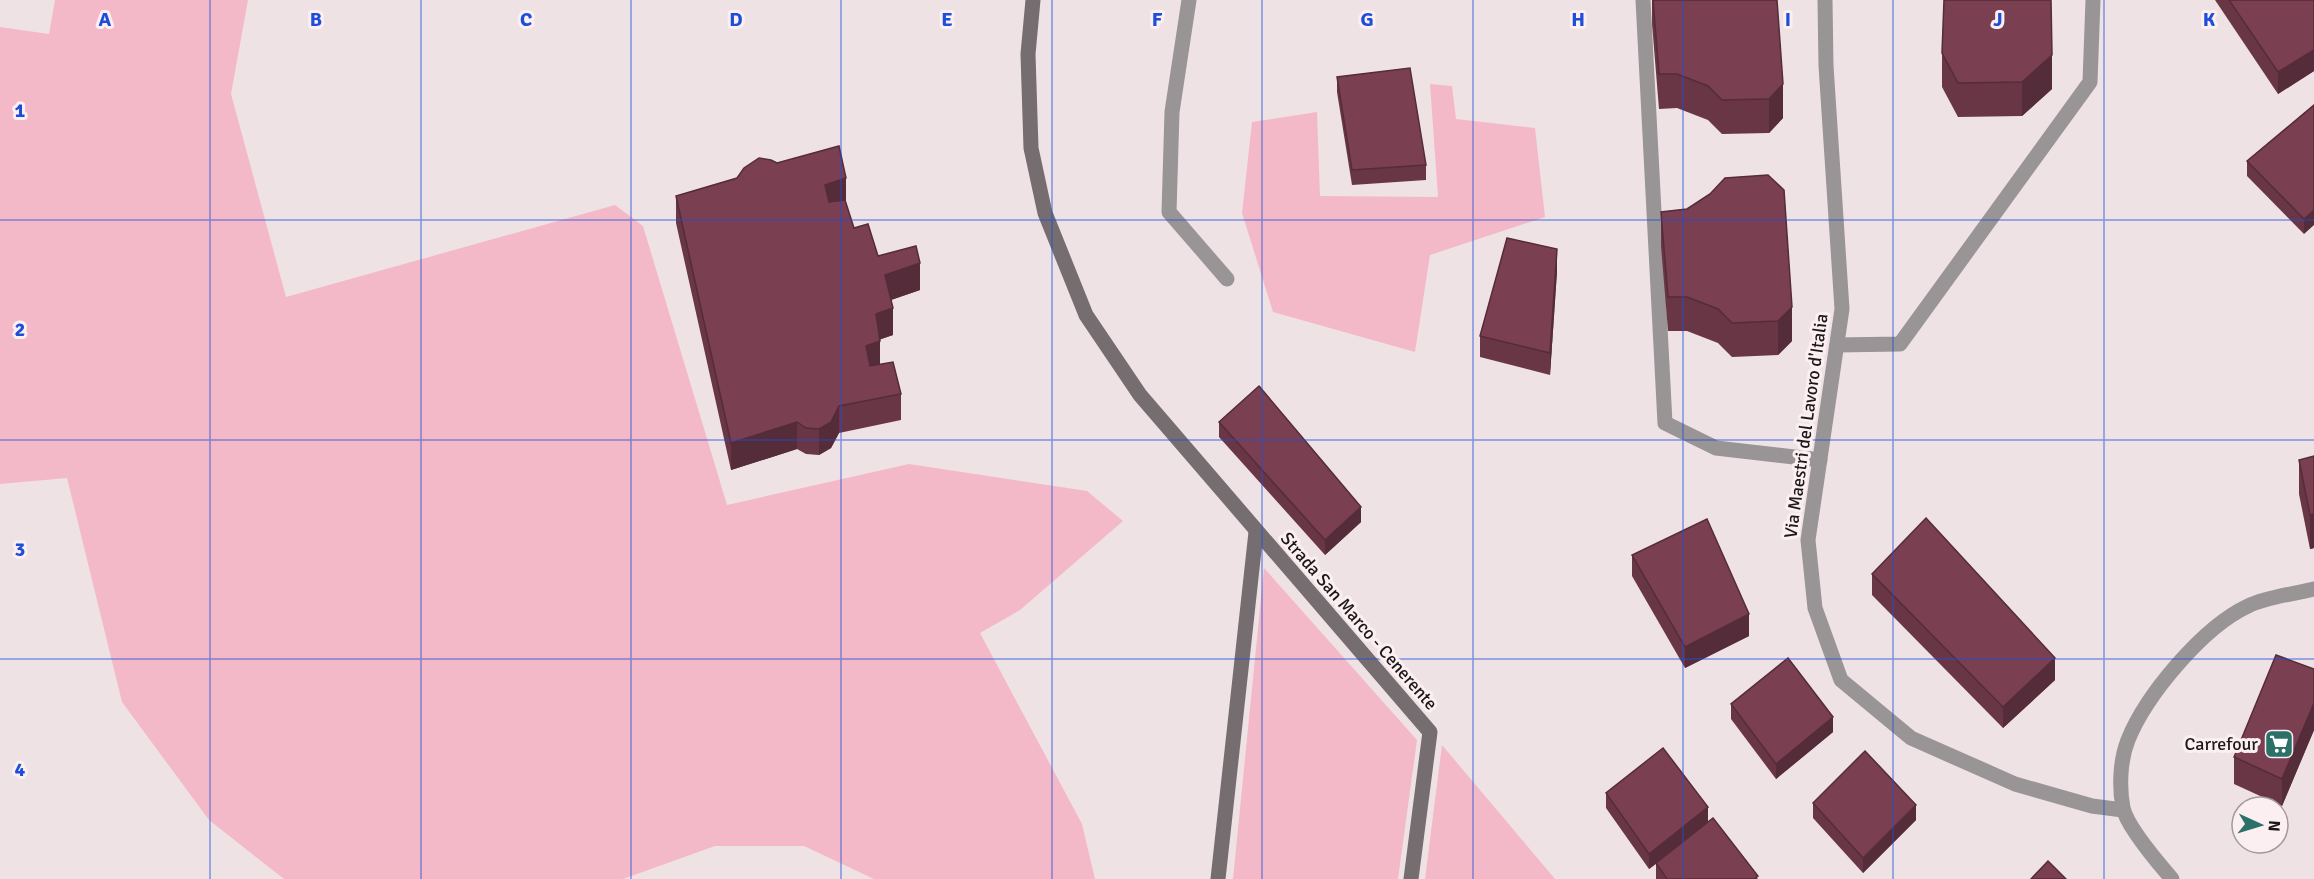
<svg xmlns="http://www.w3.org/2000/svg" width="2314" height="879" font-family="Signika,sans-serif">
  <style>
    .green { fill: #f4b9c8 }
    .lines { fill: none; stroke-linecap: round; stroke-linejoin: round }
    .lane { stroke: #999495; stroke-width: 15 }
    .street { stroke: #999495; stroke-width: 15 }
    .secondary { stroke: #756d6f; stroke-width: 15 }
    .wall { fill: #693646 }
    .shaded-wall { fill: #552c39 }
    .building { fill: #7a3f51; stroke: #552c39; stroke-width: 1.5 }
    .grid { fill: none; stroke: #1d4ed8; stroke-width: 1.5; stroke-opacity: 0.55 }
    .labels { text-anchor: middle; stroke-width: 6; stroke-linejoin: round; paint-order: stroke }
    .street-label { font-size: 18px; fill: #1c1819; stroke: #fceff2 }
    .poi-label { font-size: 18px; fill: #1c1819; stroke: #fceff2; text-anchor: end }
    .grid-label { font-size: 20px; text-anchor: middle; font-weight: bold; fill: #1d4ed8; stroke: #fceff2; stroke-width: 6; stroke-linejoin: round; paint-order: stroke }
  </style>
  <rect width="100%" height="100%" fill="#efe2e5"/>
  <g class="green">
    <path d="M 55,0 L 248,0 L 231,94 L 286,297 L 615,205 L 643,226 L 727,505 L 909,464 L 1087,491 L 1123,521 L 1020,610 L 980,633 L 1082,824 L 1095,879 L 874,879 L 804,846 L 715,846 L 623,879 L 284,879 L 209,820 L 122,702 L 67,478 L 0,484 L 0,27 L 49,34 Z"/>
    <path d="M 1430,84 L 1452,86 L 1456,119 L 1535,128 L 1545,217 L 1430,255 L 1415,352 L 1273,312 L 1242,213 L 1252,122 L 1317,112 L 1320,196 L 1438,197 Z"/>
    <path d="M 1264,568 L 1417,740 L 1398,879 L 1233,879 Z"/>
    <path d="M 1442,745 L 1555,879 L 1425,879 Z"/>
  </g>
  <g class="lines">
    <g class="lane">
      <path d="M 1643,0 L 1665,423 L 1716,448 L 1820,460"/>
      <path d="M 1837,345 L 1900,344 L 2090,82 L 2093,0"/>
    </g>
    <g class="street">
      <path d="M 1189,0 L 1172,112 L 1169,212 L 1227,279"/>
      <path d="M 1825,0 L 1826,66 L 1842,309 L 1808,540 L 1815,608 L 1841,680 L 1911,738 L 2015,784 L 2092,806 L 2123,810"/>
      <path d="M 2172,879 C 2159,864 2127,826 2123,808 C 2119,787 2120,760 2128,740 C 2146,695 2203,627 2248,606 C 2266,597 2294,594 2314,589"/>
    </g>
    <g class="secondary">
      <path d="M 1033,0 L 1028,54 L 1031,148 L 1045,213 L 1086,315 L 1140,395 L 1430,732 L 1411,879"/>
      <path d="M 1218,879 L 1256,532"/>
    </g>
  </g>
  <g class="wall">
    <path d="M 1652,0 L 1777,0 L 1783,118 L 1769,133 L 1722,134 L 1708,120 L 1677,108 L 1659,109 L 1652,24 Z"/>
    <path d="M 2215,0 L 2314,0 L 2314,71 L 2278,94 Z"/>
    <path d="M 1942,53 L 2052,89 L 2022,116 L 1958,117 L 1942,87 Z"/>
    <path d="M 1337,77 L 1426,165 L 1426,180 L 1352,185 L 1337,92 Z"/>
    <path d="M 2314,105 L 2304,234 L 2247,176 L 2247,161 Z"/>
    <path d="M 737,178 L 846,204 L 854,228 L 878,256 L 920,290 L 891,300 L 893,335 L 880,339 L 880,364 L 901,394 L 901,420 L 839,433 L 831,448 L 819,455 L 806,454 L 797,449 L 731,470 L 676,223 L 676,196 Z"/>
    <path d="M 1710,194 L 1792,341 L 1778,355 L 1732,357 L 1718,343 L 1687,331 L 1668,331 L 1661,246 L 1661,212 L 1687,209 Z"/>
    <path d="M 1557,271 L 1550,375 L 1480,357 L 1480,336 Z"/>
    <path d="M 1219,422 L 1361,522 L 1325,555 L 1219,437 Z"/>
    <path d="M 2314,456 L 2314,548 L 2310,549 L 2299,494 L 2299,460 Z"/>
    <path d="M 1632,555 L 1749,636 L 1685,668 L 1632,576 Z"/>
    <path d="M 1872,574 L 2055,680 L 2003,728 L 1872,595 Z"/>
    <path d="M 2314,669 L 2314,730 L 2282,806 L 2234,784 L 2234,757 Z"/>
    <path d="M 1731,704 L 1833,732 L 1776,779 L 1731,719 Z"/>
    <path d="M 1606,793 L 1708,822 L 1758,879 L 1656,879 L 1656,864 L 1649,869 L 1606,808 Z"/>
    <path d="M 1813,803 L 1916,820 L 1863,873 L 1813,818 Z"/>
  </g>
  <g class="shaded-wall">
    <path d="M 2314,50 L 2314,71 L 2278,94 L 2278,72 Z"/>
    <path d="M 2052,55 L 2052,89 L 2022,116 L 2022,82 Z"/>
    <path d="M 1783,84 L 1783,118 L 1769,133 L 1769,99 Z"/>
    <path d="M 846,178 L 846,205 L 825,211 L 825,185 Z"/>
    <path d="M 2314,210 L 2314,225 L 2304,234 L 2304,219 Z"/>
    <path d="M 1557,249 L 1557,271 L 1550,375 L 1550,353 Z"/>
    <path d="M 920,263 L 920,290 L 885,302 L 885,275 Z"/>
    <path d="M 1792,307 L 1792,341 L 1778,355 L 1778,321 Z"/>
    <path d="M 893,308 L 893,335 L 876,341 L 876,314 Z"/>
    <path d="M 880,341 L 880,368 L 866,372 L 866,346 Z"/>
    <path d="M 839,406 L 839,433 L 831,448 L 819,455 L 819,429 Z"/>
    <path d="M 797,422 L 797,449 L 731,470 L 731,443 Z"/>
    <path d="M 1361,507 L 1361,522 L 1325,555 L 1325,540 Z"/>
    <path d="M 2314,514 L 2314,548 L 2310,549 L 2310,515 Z"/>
    <path d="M 1749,614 L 1749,636 L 1685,668 L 1685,647 Z"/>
    <path d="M 2055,658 L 2055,680 L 2003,728 L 2003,707 Z"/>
    <path d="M 2314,703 L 2314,730 L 2282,806 L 2282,779 Z"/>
    <path d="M 1833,717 L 1833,732 L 1776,779 L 1776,764 Z"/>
    <path d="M 1916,805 L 1916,820 L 1863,873 L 1863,858 Z"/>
    <path d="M 1708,807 L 1708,822 L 1649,869 L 1649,854 Z"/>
  </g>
  <g class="building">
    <path d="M 1653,0 L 1777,0 L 1783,84 L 1769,99 L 1722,100 L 1708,86 L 1677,74 L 1659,74 Z"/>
    <path d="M 1944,0 L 2051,0 L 2052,55 L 2022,82 L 1958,83 L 1942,53 Z"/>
    <path d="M 2229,0 L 2314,0 L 2314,50 L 2278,72 Z"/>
    <path d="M 1410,68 L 1426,165 L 1352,170 L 1337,77 Z"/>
    <path d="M 2314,105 L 2314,210 L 2304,219 L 2247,161 Z"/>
    <path d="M 839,146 L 846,178 L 825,185 L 829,202 L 845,200 L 854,228 L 868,224 L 878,256 L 916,246 L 920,263 L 885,275 L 893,308 L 876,314 L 880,341 L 866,346 L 870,366 L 893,362 L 901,394 L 839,406 L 831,422 L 819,429 L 806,428 L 797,422 L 731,443 L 676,196 L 737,178 L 744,168 L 759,158 L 771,160 L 777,163 Z"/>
    <path d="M 1768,175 L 1784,190 L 1792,307 L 1778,321 L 1732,323 L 1718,309 L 1687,297 L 1668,297 L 1661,212 L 1687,209 L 1710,194 L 1725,178 Z"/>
    <path d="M 1507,238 L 1557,249 L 1550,353 L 1480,336 Z"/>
    <path d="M 1259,386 L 1361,507 L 1325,540 L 1219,422 Z"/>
    <path d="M 2314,456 L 2314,514 L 2310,515 L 2299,460 Z"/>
    <path d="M 1926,518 L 2055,658 L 2003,707 L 1872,574 Z"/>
    <path d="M 1707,519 L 1749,614 L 1685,647 L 1632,555 Z"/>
    <path d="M 2276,655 L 2314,669 L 2314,703 L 2282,779 L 2234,757 Z"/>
    <path d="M 1788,658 L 1833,717 L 1776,764 L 1731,704 Z"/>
    <path d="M 1663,748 L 1708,807 L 1649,854 L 1606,793 Z"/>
    <path d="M 1865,751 L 1916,805 L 1863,858 L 1813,803 Z"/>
    <path d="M 1713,818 L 1758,876 L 1754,879 L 1667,879 L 1656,863 Z"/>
    <path d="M 2048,861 L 2066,879 L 2031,879 Z"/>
  </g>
  <path class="grid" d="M 210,0 L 210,879M 421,0 L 421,879M 631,0 L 631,879M 841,0 L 841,879M 1052,0 L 1052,879M 1262,0 L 1262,879M 1473,0 L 1473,879M 1683,0 L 1683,879M 1893,0 L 1893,879M 2104,0 L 2104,879M 0,220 L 2314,220M 0,440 L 2314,440M 0,659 L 2314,659"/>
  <defs>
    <g id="supermarket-square" transform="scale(1.5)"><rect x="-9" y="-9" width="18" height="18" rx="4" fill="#2b7167" stroke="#fceff2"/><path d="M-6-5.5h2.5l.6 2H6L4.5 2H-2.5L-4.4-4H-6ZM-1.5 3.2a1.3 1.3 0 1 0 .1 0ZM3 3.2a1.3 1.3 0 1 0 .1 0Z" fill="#fff"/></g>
  </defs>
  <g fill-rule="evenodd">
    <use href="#supermarket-square" x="2279" y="744"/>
  </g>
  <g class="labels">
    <g class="street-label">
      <text transform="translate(1806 426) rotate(-82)" y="6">Via Maestri del Lavoro d'Italia</text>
      <text transform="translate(1359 621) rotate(49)" y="6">Strada San Marco - Cenerente</text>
    </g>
    <g class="poi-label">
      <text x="2258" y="750">Carrefour</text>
    </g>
  </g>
  <g class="grid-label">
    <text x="105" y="26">A</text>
    <text x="316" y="26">B</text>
    <text x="526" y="26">C</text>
    <text x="736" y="26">D</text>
    <text x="947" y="26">E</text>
    <text x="1157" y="26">F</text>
    <text x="1367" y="26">G</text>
    <text x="1578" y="26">H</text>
    <text x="1788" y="26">I</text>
    <text x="1998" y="26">J</text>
    <text x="2209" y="26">K</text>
    <text x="20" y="117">1</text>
    <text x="20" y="336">2</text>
    <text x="20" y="556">3</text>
    <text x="20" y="776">4</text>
  </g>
  <g transform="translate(2260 825) rotate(94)"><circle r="28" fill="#fceff2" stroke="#a2999b" stroke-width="1.5"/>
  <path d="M0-4.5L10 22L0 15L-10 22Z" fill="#2b7167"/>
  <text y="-9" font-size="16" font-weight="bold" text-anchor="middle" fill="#1c1819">N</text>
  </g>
</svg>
